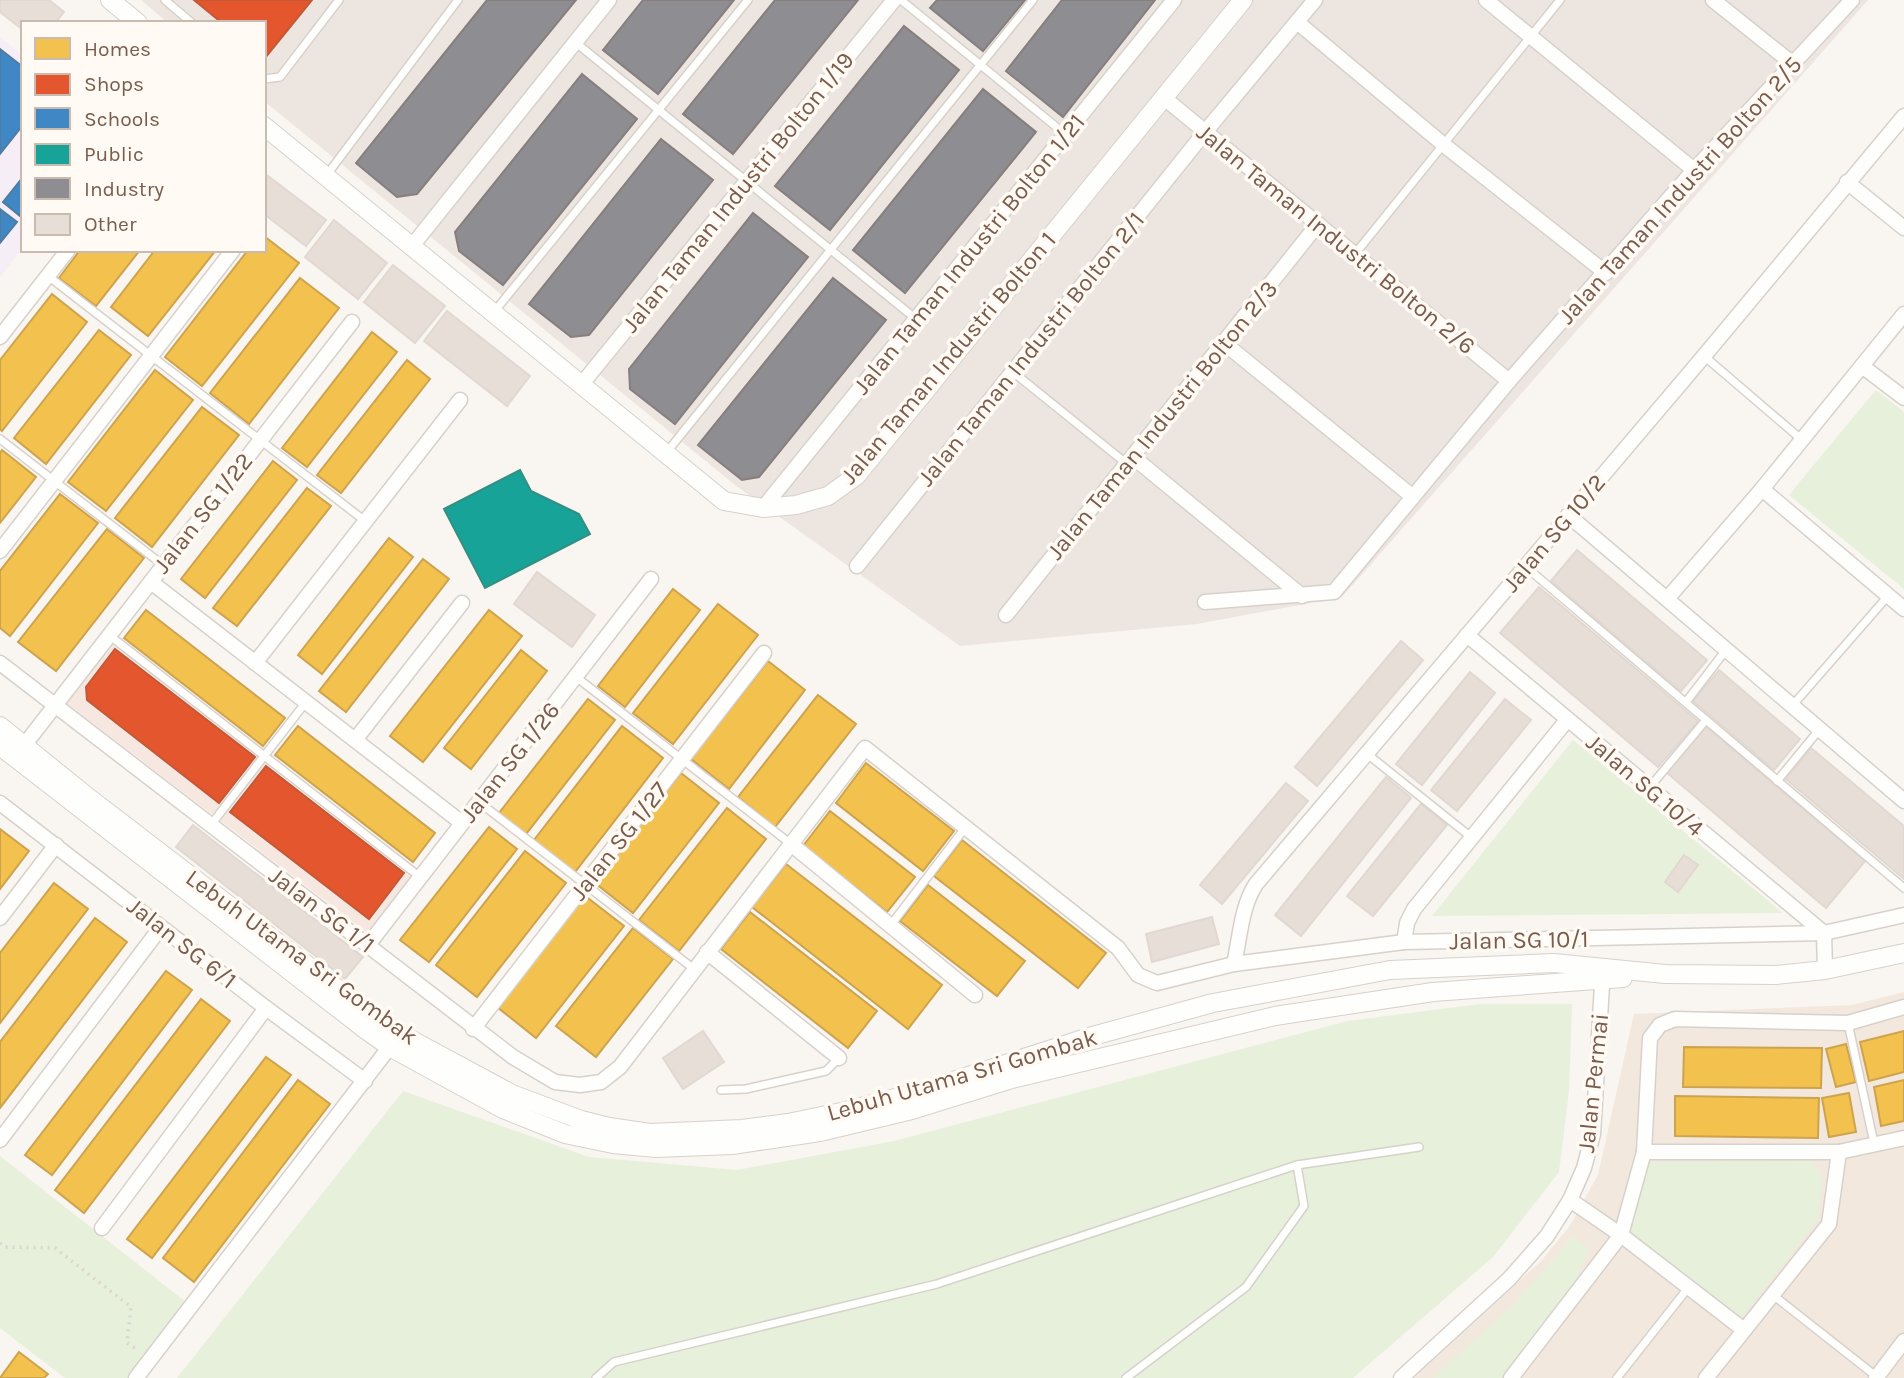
<svg xmlns="http://www.w3.org/2000/svg" width="1904" height="1378" font-family="Karla,sans-serif">
  <style>
    .residential { fill: #f2e8de }
    .commercial { fill: #f6e8e1 }
    .industrial { fill: #ede5e0 }
    .education { fill: #f6eef6 }
    .green { fill: #e7f0db }
    .homes { fill: #f2c14e; stroke: #cea34e; stroke-width: 2 }
    .shops { fill: #e4572e; stroke: #c45837; stroke-width: 2 }
    .schools { fill: #3f88c5; stroke: #517ba1; stroke-width: 2 }
    .public { fill: #17a398; stroke: #358e82; stroke-width: 2 }
    .industry { fill: #8d8d92; stroke: #877e7d; stroke-width: 2 }
    .building { fill: #e6ded7; stroke: #e2d8d2; stroke-width: 2 }
    .lines { fill: none; stroke-linecap: round; stroke-linejoin: round }
    .service-casing { stroke: #d7d1cb; stroke-width: 10 }
    .minor-casing { stroke: #d7d1cb; stroke-width: 17 }
    .tertiary-casing { stroke: #d7d1cb; stroke-width: 20 }
    .path { stroke: #dcd5d0; stroke-width: 3.5; stroke-dasharray: 2 5; stroke-linecap: butt }
    .service { stroke: #fefefd; stroke-width: 7 }
    .minor { stroke: #fefefd; stroke-width: 14 }
    .tertiary { stroke: #fefefd; stroke-width: 18 }
    .labels { text-anchor: middle; stroke-width: 7; stroke-linejoin: round; paint-order: stroke }
    .street-label { font-size: 24px; fill: #7a5c4d; stroke: #fffaf3 }
  </style>
  <rect width="100%" height="100%" fill="#f9f5f0"/>
  <path class="residential" d="M 1904,992 L 1904,1378 L 1414,1378 L 1542,1260 L 1569,1227 L 1598,1175 L 1634,1014 L 1852,1005 Z"/>
  <path class="commercial" d="M 112,644 L 412,878 L 369,934 L 65,702 Z"/>
  <path class="industrial" d="M 141,0 L 1868,0 L 1342,597 L 1197,624 L 960,646 L 735,485 L 264,101 L 264,23 L 168,23 Z"/>
  <path class="education" d="M 0,37 L 23,56 L 23,248 L 0,277 Z"/>
  <g class="green">
    <path d="M 1876,390 L 1904,412 L 1904,589 L 1789,495 Z"/>
    <path d="M 1573,740 L 1783,913 L 1432,916 Z"/>
    <path d="M 1480,1004 L 1572,1004 L 1569,1091 L 1559,1172 L 1493,1257 L 1353,1378 L 177,1378 L 403,1091 L 589,1157 L 737,1170 L 894,1141 L 1348,1021 Z"/>
    <path d="M 0,1156 L 191,1306 L 136,1378 L 65,1378 L 0,1328 Z"/>
    <path d="M 1812,1161 L 1823,1179 L 1817,1221 L 1742,1317 L 1627,1231 L 1650,1162 Z"/>
    <path d="M 1573,1236 L 1589,1249 L 1573,1288 L 1503,1378 L 1433,1378 L 1514,1304 Z"/>
  </g>
  <g class="homes">
    <path d="M 264,236 L 299,263 L 202,386 L 165,357 L 248,250 L 264,250 Z"/>
    <path d="M 80,250 L 140,250 L 96,306 L 59,278 Z"/>
    <path d="M 155,250 L 216,250 L 148,336 L 111,307 Z"/>
    <path d="M 300,278 L 339,308 L 249,424 L 210,393 Z"/>
    <path d="M 52,294 L 87,322 L 2,431 L 0,429 L 0,360 Z"/>
    <path d="M 99,330 L 131,355 L 46,464 L 14,438 Z"/>
    <path d="M 372,332 L 397,352 L 307,467 L 282,448 Z"/>
    <path d="M 407,360 L 430,379 L 341,493 L 317,475 Z"/>
    <path d="M 155,370 L 193,400 L 106,511 L 68,482 Z"/>
    <path d="M 202,407 L 239,435 L 152,547 L 115,518 Z"/>
    <path d="M 2,450 L 36,477 L 0,523 L 0,453 Z"/>
    <path d="M 273,461 L 297,480 L 205,598 L 181,579 Z"/>
    <path d="M 307,488 L 331,506 L 237,626 L 213,608 Z"/>
    <path d="M 60,494 L 98,523 L 10,636 L 0,628 L 0,571 Z"/>
    <path d="M 107,529 L 144,558 L 56,671 L 18,642 Z"/>
    <path d="M 389,538 L 413,557 L 322,674 L 298,655 Z"/>
    <path d="M 423,559 L 449,579 L 346,712 L 319,691 Z"/>
    <path d="M 673,589 L 700,610 L 625,707 L 598,686 Z"/>
    <path d="M 718,604 L 758,635 L 673,744 L 633,713 Z"/>
    <path d="M 146,610 L 285,718 L 263,746 L 124,638 Z"/>
    <path d="M 489,610 L 522,636 L 423,762 L 390,736 Z"/>
    <path d="M 521,650 L 547,671 L 471,769 L 444,748 Z"/>
    <path d="M 768,661 L 805,690 L 729,789 L 691,759 Z"/>
    <path d="M 818,695 L 856,724 L 775,827 L 738,797 Z"/>
    <path d="M 588,699 L 615,720 L 526,834 L 499,813 Z"/>
    <path d="M 298,726 L 435,833 L 413,862 L 275,755 Z"/>
    <path d="M 622,726 L 663,758 L 575,872 L 534,840 Z"/>
    <path d="M 866,763 L 954,831 L 923,871 L 836,803 Z"/>
    <path d="M 681,773 L 719,803 L 633,913 L 595,883 Z"/>
    <path d="M 727,808 L 766,839 L 679,951 L 639,920 Z"/>
    <path d="M 830,811 L 915,877 L 887,912 L 803,846 Z"/>
    <path d="M 489,827 L 517,849 L 429,962 L 400,940 Z"/>
    <path d="M 0,829 L 29,851 L 0,889 Z"/>
    <path d="M 962,840 L 1106,953 L 1078,988 L 934,876 Z"/>
    <path d="M 525,851 L 566,883 L 477,997 L 436,965 Z"/>
    <path d="M 786,864 L 942,985 L 908,1029 L 752,907 Z"/>
    <path d="M 54,883 L 88,909 L 0,1023 L 0,953 Z"/>
    <path d="M 928,885 L 1025,961 L 997,996 L 900,921 Z"/>
    <path d="M 584,895 L 624,926 L 536,1038 L 497,1007 Z"/>
    <path d="M 750,912 L 877,1011 L 848,1048 L 721,949 Z"/>
    <path d="M 95,918 L 127,942 L 0,1108 L 0,1042 Z"/>
    <path d="M 633,928 L 673,959 L 596,1057 L 556,1026 Z"/>
    <path d="M 166,971 L 192,990 L 52,1175 L 25,1155 Z"/>
    <path d="M 201,999 L 230,1021 L 84,1213 L 55,1190 Z"/>
    <path d="M 1904,1031 L 1904,1072 L 1869,1081 L 1860,1042 Z"/>
    <path d="M 1846,1044 L 1856,1082 L 1836,1087 L 1826,1049 Z"/>
    <path d="M 1684,1047 L 1822,1048 L 1821,1088 L 1683,1087 Z"/>
    <path d="M 266,1057 L 291,1075 L 152,1258 L 127,1239 Z"/>
    <path d="M 298,1080 L 330,1104 L 194,1282 L 163,1258 Z"/>
    <path d="M 1904,1080 L 1904,1121 L 1881,1126 L 1874,1087 Z"/>
    <path d="M 1849,1093 L 1856,1132 L 1829,1137 L 1822,1098 Z"/>
    <path d="M 1675,1096 L 1819,1098 L 1818,1138 L 1675,1136 Z"/>
    <path d="M 19,1352 L 48,1374 L 44,1378 L 0,1378 Z"/>
  </g>
  <g class="shops">
    <path d="M 194,0 L 312,0 L 265,58 L 264,23 L 222,23 Z"/>
    <path d="M 115,649 L 255,757 L 219,803 L 87,700 L 86,687 Z"/>
    <path d="M 266,766 L 404,873 L 369,919 L 230,812 Z"/>
  </g>
  <g class="schools">
    <path d="M 0,49 L 23,67 L 23,125 L 0,154 Z"/>
    <path d="M 23,177 L 23,215 L 21,217 L 3,202 Z"/>
    <path d="M 0,209 L 17,222 L 0,243 Z"/>
  </g>
  <path class="public" d="M 520,470 L 531,491 L 579,514 L 590,534 L 485,588 L 444,509 Z"/>
  <g class="industry">
    <path d="M 487,0 L 576,0 L 417,194 L 397,197 L 356,163 Z"/>
    <path d="M 643,0 L 734,0 L 658,94 L 603,50 Z"/>
    <path d="M 775,0 L 858,0 L 733,154 L 683,114 Z"/>
    <path d="M 937,0 L 1025,0 L 983,51 L 930,8 Z"/>
    <path d="M 1062,0 L 1155,0 L 1063,117 L 1006,71 Z"/>
    <path d="M 904,26 L 959,70 L 830,230 L 775,186 Z"/>
    <path d="M 582,74 L 637,119 L 503,285 L 459,251 L 455,232 Z"/>
    <path d="M 983,89 L 1036,132 L 905,293 L 853,250 Z"/>
    <path d="M 661,139 L 713,180 L 589,335 L 571,337 L 529,304 Z"/>
    <path d="M 753,213 L 808,257 L 675,424 L 630,389 L 629,369 Z"/>
    <path d="M 833,278 L 886,320 L 759,477 L 742,480 L 698,445 Z"/>
  </g>
  <g class="building">
    <path d="M 0,0 L 49,0 L 64,12 L 55,23 L 23,23 L 23,30 L 0,12 Z"/>
    <path d="M 264,173 L 326,220 L 306,246 L 264,214 Z"/>
    <path d="M 334,220 L 387,263 L 358,299 L 305,257 Z"/>
    <path d="M 393,265 L 445,306 L 415,343 L 364,302 Z"/>
    <path d="M 447,311 L 530,376 L 507,406 L 424,341 Z"/>
    <path d="M 1577,550 L 1707,660 L 1681,691 L 1551,581 Z"/>
    <path d="M 537,572 L 595,615 L 572,647 L 514,604 Z"/>
    <path d="M 1539,587 L 1698,721 L 1658,767 L 1500,633 Z"/>
    <path d="M 1401,641 L 1423,660 L 1317,786 L 1295,767 Z"/>
    <path d="M 1719,670 L 1800,739 L 1774,770 L 1693,701 Z"/>
    <path d="M 1470,672 L 1495,693 L 1422,785 L 1396,764 Z"/>
    <path d="M 1505,699 L 1531,720 L 1457,811 L 1431,790 Z"/>
    <path d="M 1705,726 L 1865,861 L 1826,908 L 1666,772 Z"/>
    <path d="M 1811,748 L 1904,826 L 1904,879 L 1786,779 Z"/>
    <path d="M 1386,777 L 1411,798 L 1301,936 L 1275,915 Z"/>
    <path d="M 1286,783 L 1308,801 L 1222,904 L 1200,885 Z"/>
    <path d="M 1421,804 L 1447,825 L 1373,916 L 1347,896 Z"/>
    <path d="M 193,825 L 363,957 L 345,979 L 176,847 Z"/>
    <path d="M 1684,855 L 1698,865 L 1678,892 L 1665,882 Z"/>
    <path d="M 1212,917 L 1219,944 L 1152,962 L 1146,934 Z"/>
    <path d="M 703,1031 L 724,1062 L 683,1089 L 663,1058 Z"/>
  </g>
  <g class="lines">
    <g class="service-casing">
      <g id="service">
        <path d="M 165,0 L 192,23"/>
        <path d="M 901,0 L 1065,134"/>
        <path d="M 575,42 L 916,319"/>
        <path d="M 264,79 L 280,77 L 339,0"/>
        <path d="M 326,176 L 458,0"/>
        <path d="M 1355,254 L 1560,0"/>
        <path d="M 48,276 L 365,521"/>
        <path d="M 494,312 L 748,0"/>
        <path d="M 1704,356 L 1801,439"/>
        <path d="M 1013,372 L 1127,464"/>
        <path d="M 0,439 L 163,565"/>
        <path d="M 666,453 L 1033,0"/>
        <path d="M 1526,567 L 1904,888"/>
        <path d="M 109,635 L 420,877"/>
        <path d="M 576,677 L 791,844"/>
        <path d="M 1686,702 L 1726,650"/>
        <path d="M 1792,706 L 1888,596"/>
        <path d="M 1366,753 L 1471,837"/>
        <path d="M 1777,781 L 1819,730"/>
        <path d="M 1649,788 L 1706,720"/>
        <path d="M 479,802 L 694,969"/>
        <path d="M 210,826 L 306,702"/>
        <path d="M 890,926 L 965,828"/>
        <path d="M 1848,1023 L 1874,1143"/>
        <path d="M 721,1090 L 746,1089 L 826,1071 L 839,1058"/>
        <path d="M 1297,1165 L 1419,1147"/>
        <path d="M 1773,1295 L 1877,1377"/>
        <path d="M 596,1378 L 614,1362 L 937,1284 L 1297,1165 L 1304,1206 L 1246,1287 L 1126,1378"/>
        <path d="M 1617,1378 L 1688,1288"/>
      </g>
    </g>
    <g class="minor-casing">
      <g id="minor">
        <path d="M 1486,0 L 1694,170"/>
        <path d="M 1713,0 L 1793,64"/>
        <path d="M 1297,22 L 1444,145 L 1606,273"/>
        <path d="M 1163,97 L 1509,381"/>
        <path d="M 1847,182 L 1904,228"/>
        <path d="M 412,246 L 609,0"/>
        <path d="M 0,337 L 68,250"/>
        <path d="M 1224,343 L 1413,497"/>
        <path d="M 1862,366 L 1904,398"/>
        <path d="M 581,385 L 894,0"/>
        <path d="M 1133,457 L 1302,596"/>
        <path d="M 1762,489 L 1904,609"/>
        <path d="M 763,508 L 1174,0"/>
        <path d="M 1568,515 L 1904,801"/>
        <path d="M 0,551 L 233,250"/>
        <path d="M 857,566 L 1205,132 L 1315,0"/>
        <path d="M 151,582 L 462,823"/>
        <path d="M 1667,599 L 1762,489 L 1904,314"/>
        <path d="M 1205,602 L 1334,592 L 1509,381 L 1694,170 L 1852,0"/>
        <path d="M 1006,615 L 1318,224"/>
        <path d="M 1467,635 L 1824,933 L 1825,970"/>
        <path d="M 0,663 L 513,1057 L 555,1082 L 580,1085 L 601,1082 L 620,1067 L 865,748 L 1118,948 L 1138,975 L 1157,983 L 1234,964 L 1404,942 L 1824,933 L 1904,915"/>
        <path d="M 255,663 L 460,400"/>
        <path d="M 355,740 L 462,603"/>
        <path d="M 19,752 L 352,322"/>
        <path d="M 0,803 L 266,1008 L 365,1081"/>
        <path d="M 791,844 L 975,995"/>
        <path d="M 0,918 L 56,845"/>
        <path d="M 1404,942 L 1407,923 L 1414,909 L 1567,720"/>
        <path d="M 368,945 L 651,579"/>
        <path d="M 707,952 L 839,1058"/>
        <path d="M 1234,964 C 1240,938 1241,907 1256,884 L 1704,356 L 1904,116"/>
        <path d="M 473,1029 L 764,653"/>
        <path d="M 0,1140 L 161,927"/>
        <path d="M 1644,1152 L 1839,1152 L 1904,1138"/>
        <path d="M 1570,1200 L 1621,1235 L 1744,1330"/>
        <path d="M 102,1228 L 266,1008"/>
        <path d="M 136,1378 L 395,1040"/>
        <path d="M 1401,1378 L 1509,1279 L 1547,1236 L 1570,1200 L 1584,1168 L 1593,1134 L 1603,969"/>
        <path d="M 1511,1378 L 1621,1235 L 1644,1152 L 1650,1038 L 1660,1025 L 1675,1019 L 1848,1023 L 1904,1007"/>
        <path d="M 1706,1378 L 1829,1224 L 1839,1152"/>
        <path d="M 1876,1378 L 1904,1341"/>
      </g>
    </g>
    <g class="tertiary-casing">
      <g id="tertiary">
        <path d="M 110,0 L 138,23"/>
        <path d="M 264,126 L 724,501 L 763,508 L 796,505 L 828,496 L 856,476 L 1243,0"/>
        <path d="M 0,726 L 89,798 L 342,992 L 397,1032 L 512,1094 L 581,1120 L 609,1127 L 650,1133 L 742,1129 L 788,1123 L 846,1111 L 922,1091 L 1089,1037 L 1213,1003 L 1390,970 L 1554,963 L 1665,974 L 1776,975 L 1825,970 L 1904,953"/>
        <path d="M 0,746 L 366,1030 L 390,1047 L 503,1109 L 565,1134 L 613,1144 L 656,1148 L 732,1145 L 820,1132 L 912,1110 L 1012,1079 L 1275,1016 L 1433,992 L 1623,978"/>
      </g>
    </g>
    <path class="path" d="M 0,1243 L 5,1247 L 55,1248 L 131,1307 L 127,1343 L 138,1350"/>
    <use href="#service" class="service"/>
    <use href="#minor" class="minor"/>
    <use href="#tertiary" class="tertiary"/>
  </g>
  <g class="labels">
    <g class="street-label">
      <text transform="translate(1680 190) rotate(-48)" y="8">Jalan Taman Industri Bolton 2/5</text>
      <text transform="translate(738 192) rotate(-51)" y="8">Jalan Taman Industri Bolton 1/19</text>
      <text transform="translate(1336 239) rotate(39)" y="8">Jalan Taman Industri Bolton 2/6</text>
      <text transform="translate(969 254) rotate(-51)" y="8">Jalan Taman Industri Bolton 1/21</text>
      <text transform="translate(1031 349) rotate(-51)" y="8">Jalan Taman Industri Bolton 2/1</text>
      <text transform="translate(948 358) rotate(-50)" y="8">Jalan Taman Industri Bolton 1</text>
      <text transform="translate(1162 420) rotate(-51)" y="8">Jalan Taman Industri Bolton 2/3</text>
      <text transform="translate(203 513) rotate(-52)" y="8">Jalan SG 1/22</text>
      <text transform="translate(1554 533) rotate(-50)" y="8">Jalan SG 10/2</text>
      <text transform="translate(510 762) rotate(-52)" y="8">Jalan SG 1/26</text>
      <text transform="translate(1645 785) rotate(40)" y="8">Jalan SG 10/4</text>
      <text transform="translate(619 841) rotate(-52)" y="8">Jalan SG 1/27</text>
      <text transform="translate(322 910) rotate(37)" y="8">Jalan SG 1/1</text>
      <text transform="translate(1519 940) rotate(-1)" y="8">Jalan SG 10/1</text>
      <text transform="translate(182 943) rotate(38)" y="8">Jalan SG 6/1</text>
      <text transform="translate(302 957) rotate(36)" y="8">Lebuh Utama Sri Gombak</text>
      <text transform="translate(962 1075) rotate(-16)" y="8">Lebuh Utama Sri Gombak</text>
      <text transform="translate(1593 1083) rotate(-84)" y="8">Jalan Permai</text>
    </g>
  </g>
  <rect x="21" y="21" width="245" height="231" fill="#fffaf3" stroke="#cabbb1" stroke-width="2"/>
  <rect x="35" y="38" width="35" height="21" fill="#f2c14e" stroke="#cabbb1" stroke-width="2"/>
  <text x="84" y="56" font-size="21" fill="#7a5c4d">Homes</text>
  <rect x="35" y="74" width="35" height="21" fill="#e4572e" stroke="#cabbb1" stroke-width="2"/>
  <text x="84" y="91" font-size="21" fill="#7a5c4d">Shops</text>
  <rect x="35" y="108" width="35" height="21" fill="#3f88c5" stroke="#cabbb1" stroke-width="2"/>
  <text x="84" y="126" font-size="21" fill="#7a5c4d">Schools</text>
  <rect x="35" y="144" width="35" height="21" fill="#17a398" stroke="#cabbb1" stroke-width="2"/>
  <text x="84" y="161" font-size="21" fill="#7a5c4d">Public</text>
  <rect x="35" y="178" width="35" height="21" fill="#8d8d92" stroke="#cabbb1" stroke-width="2"/>
  <text x="84" y="196" font-size="21" fill="#7a5c4d">Industry</text>
  <rect x="35" y="214" width="35" height="21" fill="#e6ded7" stroke="#cabbb1" stroke-width="2"/>
  <text x="84" y="231" font-size="21" fill="#7a5c4d">Other</text>
</svg>
